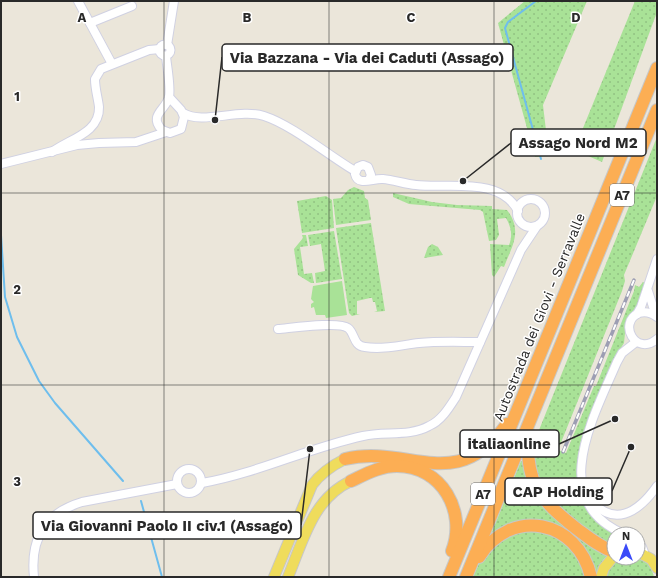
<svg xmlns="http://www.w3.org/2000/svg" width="658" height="578" font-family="'Work Sans',sans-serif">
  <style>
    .grass { fill: url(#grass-dots) }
    .garden { fill: #a9e297 }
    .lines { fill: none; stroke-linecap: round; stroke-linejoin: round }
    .stream { stroke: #6ebeed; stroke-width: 2 }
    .minor-casing { stroke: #d0d1e2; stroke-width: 10 }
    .major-casing { stroke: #c7c7c7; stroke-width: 12 }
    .highway-casing { stroke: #c7c7c7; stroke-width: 14 }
    .minor { stroke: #fff; stroke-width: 8 }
    .major { stroke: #efdc5c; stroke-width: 10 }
    .highway { stroke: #fcae54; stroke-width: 12 }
    .rail-casing { stroke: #9d9eb3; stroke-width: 3.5 }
    .rail { stroke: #fff; stroke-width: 2; stroke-dasharray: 6; stroke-linecap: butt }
    .grid { fill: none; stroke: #292929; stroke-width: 1; stroke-opacity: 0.55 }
    .labels { text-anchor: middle; stroke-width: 3; stroke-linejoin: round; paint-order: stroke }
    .shield { fill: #fff; stroke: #696969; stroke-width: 1 }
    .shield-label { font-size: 13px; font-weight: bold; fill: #292929 }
    .street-label { font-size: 14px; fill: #292929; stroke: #fff }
    .grid-label { font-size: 13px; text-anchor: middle; font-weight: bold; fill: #292929; stroke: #fff; stroke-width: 3; stroke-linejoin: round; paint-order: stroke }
    .leader { fill: none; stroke: #292929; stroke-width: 1.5 }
    .callout-dot { fill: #292929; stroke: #fff; stroke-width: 1.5 }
    .callout { fill: #fff; stroke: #292929; stroke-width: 1.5 }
    .callout-label { font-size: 15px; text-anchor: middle; font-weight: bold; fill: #292929 }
  </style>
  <defs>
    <pattern id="grass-dots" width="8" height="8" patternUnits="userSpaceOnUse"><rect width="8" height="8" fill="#a9e297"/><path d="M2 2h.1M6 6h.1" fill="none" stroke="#91c282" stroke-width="1.8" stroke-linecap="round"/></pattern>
  </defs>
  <rect width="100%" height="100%" fill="#ebe6da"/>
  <g class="grass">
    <path d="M 525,1 L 587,1 L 543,105 L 549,156 L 535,157 L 498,23 Z"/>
    <path d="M 635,1 L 657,1 L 657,12 L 602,162 L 574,150 Z"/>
    <path d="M 657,137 L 657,196 L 624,275 L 625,281 L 622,291 L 558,450 L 566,453 L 594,386 L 596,386 L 634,291 L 635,285 L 639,287 L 643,282 L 645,283 L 640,305 L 626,323 L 624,343 L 615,357 L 582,436 L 578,455 L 577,477 L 585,504 L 597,522 L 619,534 L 614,534 L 614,547 C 586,536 550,507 536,479 C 532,470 533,455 533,445 Z"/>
    <path d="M 354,187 L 364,191 L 365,198 L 368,200 L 371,220 L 336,225 L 333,199 L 341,198 L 348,190 Z"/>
    <path d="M 393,193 L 432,202 L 457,205 L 492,206 L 492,209 L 507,210 C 523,231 512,246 504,267 L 501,266 L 494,277 L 492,275 L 490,244 L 509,245 C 513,235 511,227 506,218 L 497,219 L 499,235 L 496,240 L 489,241 L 483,212 L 480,210 L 409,204 L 393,197 Z"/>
    <path d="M 326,196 L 332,200 L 334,228 L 302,233 L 297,201 Z"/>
    <path d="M 371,223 L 385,311 L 374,312 L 377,311 L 375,302 L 373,302 L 372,298 L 370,298 L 357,301 L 357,314 L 360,314 L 352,316 L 349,313 L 336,228 Z"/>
    <path d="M 334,231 L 342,279 L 316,283 L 315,273 L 325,271 L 321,244 L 310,246 L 308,235 Z"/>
    <path d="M 302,235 L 306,235 L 308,246 L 300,247 L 304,274 L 312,273 L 314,283 L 311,283 L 298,275 L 294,249 L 303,238 Z"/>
    <path d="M 432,244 L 438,247 L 443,255 L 424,258 L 428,247 Z"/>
    <path d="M 521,461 L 523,461 L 532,485 L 610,553 L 603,560 L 598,577 L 555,528 L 493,536 L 491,534 Z"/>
    <path d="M 515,530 L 548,532 L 576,553 L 588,577 L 473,577 L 482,557 Z"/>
    <path d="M 620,558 C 636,558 650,557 654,577 L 606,577 L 609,568 Z"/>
  </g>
  <path class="garden" d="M 342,281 L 347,315 L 326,318 L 325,315 L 316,315 L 314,307 L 311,308 L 311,304 L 314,302 L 311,299 L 313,286 Z"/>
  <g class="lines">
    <g class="stream">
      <path d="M 536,1 L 508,22 L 505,28 L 541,159"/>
      <path d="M 1,235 L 5,297 L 17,337 L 39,381 L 55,403 L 123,481"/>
      <path d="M 141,501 L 162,577"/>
    </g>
    <g class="minor-casing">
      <g id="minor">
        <path d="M 78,1 L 112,64"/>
        <path d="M 90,23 L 132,6"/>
        <circle cx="165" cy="50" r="5.5"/>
        <path d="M 167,45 L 174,1"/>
        <path d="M 166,56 C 167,67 171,87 169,97 C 166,110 148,115 162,130 L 170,133 L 181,129 L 184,117 L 181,110 L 169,97"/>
        <path d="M 183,113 C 202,125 239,108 264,116 C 292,125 328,155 355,171"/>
        <path d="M 52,152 C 69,139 100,133 99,107 C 98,98 95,89 95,79 L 101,69 L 149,50 L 160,49"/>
        <path d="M 1,164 L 77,145 L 99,143 L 136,142 L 166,132"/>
        <path d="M 369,180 L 371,175 L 368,167 L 363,165 L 358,167 L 355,174 C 358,187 373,178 383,179 C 394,180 405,184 416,185 C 449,189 500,176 518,211"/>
        <circle cx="531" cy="213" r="14"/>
        <path d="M 648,291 L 656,316"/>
        <path d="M 637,314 L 641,307 L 657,259"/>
        <path d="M 657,317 C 652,313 646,311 639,313 C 617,323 636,357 657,339"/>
        <path d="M 278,329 C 291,328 339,321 348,328 C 355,333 353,346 365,347 C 383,350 401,345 419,343 C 439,341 460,342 480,342"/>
        <circle cx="189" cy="481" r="12"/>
        <path d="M 202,483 C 258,473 308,448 363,436 C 385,431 409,437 429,426 C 441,421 449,408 456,397 L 521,250 L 537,226"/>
        <path d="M 588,497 C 613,529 638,513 657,486"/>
        <path d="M 624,534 C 546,501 594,416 617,362 L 622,353 L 636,342"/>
        <path d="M 638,544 L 642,547 L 645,555"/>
        <path d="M 34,577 C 30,539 45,513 82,502 L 177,484"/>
      </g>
    </g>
    <g class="major-casing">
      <g id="major">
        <path d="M 638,552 L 651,559 L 657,568"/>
        <path d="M 274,577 L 312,485 C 321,473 331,466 345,459"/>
        <path d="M 288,577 C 303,541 313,498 351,481"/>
        <path d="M 601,577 L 604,568 L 614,556"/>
      </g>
    </g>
    <g class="highway-casing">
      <g id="highway">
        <path d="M 528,432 C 525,483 539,499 577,529 C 589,538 600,547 614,552"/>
        <path d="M 345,459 C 410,444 455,496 507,424"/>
        <path d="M 351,481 C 366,474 380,466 397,466 C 442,466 467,512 452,551"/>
        <path d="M 479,557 C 511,506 578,520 591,577"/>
        <path d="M 449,577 L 657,68"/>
        <path d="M 466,577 L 657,110"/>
      </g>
    </g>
    <use href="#minor" class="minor"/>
    <use href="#major" class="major"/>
    <use href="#highway" class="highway"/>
    <g class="rail-casing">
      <path id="rail" d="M 563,452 L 634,280"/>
    </g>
    <use href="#rail" class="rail"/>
  </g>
  <path class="grid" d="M 164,1 L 164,577M 329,1 L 329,577M 494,1 L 494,577M 1,193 L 657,193M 1,385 L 657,385"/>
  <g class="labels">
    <g class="shield">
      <rect x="610" y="184" width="24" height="22" rx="3"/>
      <rect x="471" y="483" width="24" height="22" rx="3"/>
    </g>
    <g class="shield-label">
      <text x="622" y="200">A7</text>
      <text x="483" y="499">A7</text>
    </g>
    <g class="street-label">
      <text transform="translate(539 317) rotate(-68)" y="5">Autostrada dei Giovi - Serravalle</text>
    </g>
  </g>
  <g class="grid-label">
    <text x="82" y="22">A</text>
    <text x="247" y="22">B</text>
    <text x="411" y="22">C</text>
    <text x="576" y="22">D</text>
    <text x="17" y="101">1</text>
    <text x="17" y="294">2</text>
    <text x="17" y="486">3</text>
  </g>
  <path class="leader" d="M215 120L222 57M463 181L511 143M615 419L559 444M631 447L612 491M310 449L301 525"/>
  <g class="callout-dot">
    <circle cx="215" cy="120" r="4"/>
    <circle cx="463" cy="181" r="4"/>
    <circle cx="615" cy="419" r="4"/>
    <circle cx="631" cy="447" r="4"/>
    <circle cx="310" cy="449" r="4"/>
  </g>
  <g class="callout">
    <rect x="222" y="44" width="291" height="27" rx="4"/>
    <rect x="511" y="129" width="135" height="27" rx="4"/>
    <rect x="460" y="430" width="99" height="27" rx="4"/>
    <rect x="505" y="478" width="107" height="27" rx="4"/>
    <rect x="33" y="512" width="268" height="27" rx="4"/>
  </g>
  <g class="callout-label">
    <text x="367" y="63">Via Bazzana - Via dei Caduti (Assago)</text>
    <text x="578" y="148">Assago Nord M2</text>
    <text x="509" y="449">italiaonline</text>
    <text x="558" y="497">CAP Holding</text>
    <text x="167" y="531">Via Giovanni Paolo II civ.1 (Assago)</text>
  </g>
  <rect width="658" height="578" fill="none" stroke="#292929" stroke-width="4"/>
  <g transform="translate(626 546)"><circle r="19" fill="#ffffff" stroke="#a9a9a9"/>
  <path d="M0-3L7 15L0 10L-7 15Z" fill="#3b4bf8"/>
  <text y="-6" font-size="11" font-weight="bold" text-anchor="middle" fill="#292929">N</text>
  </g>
</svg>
